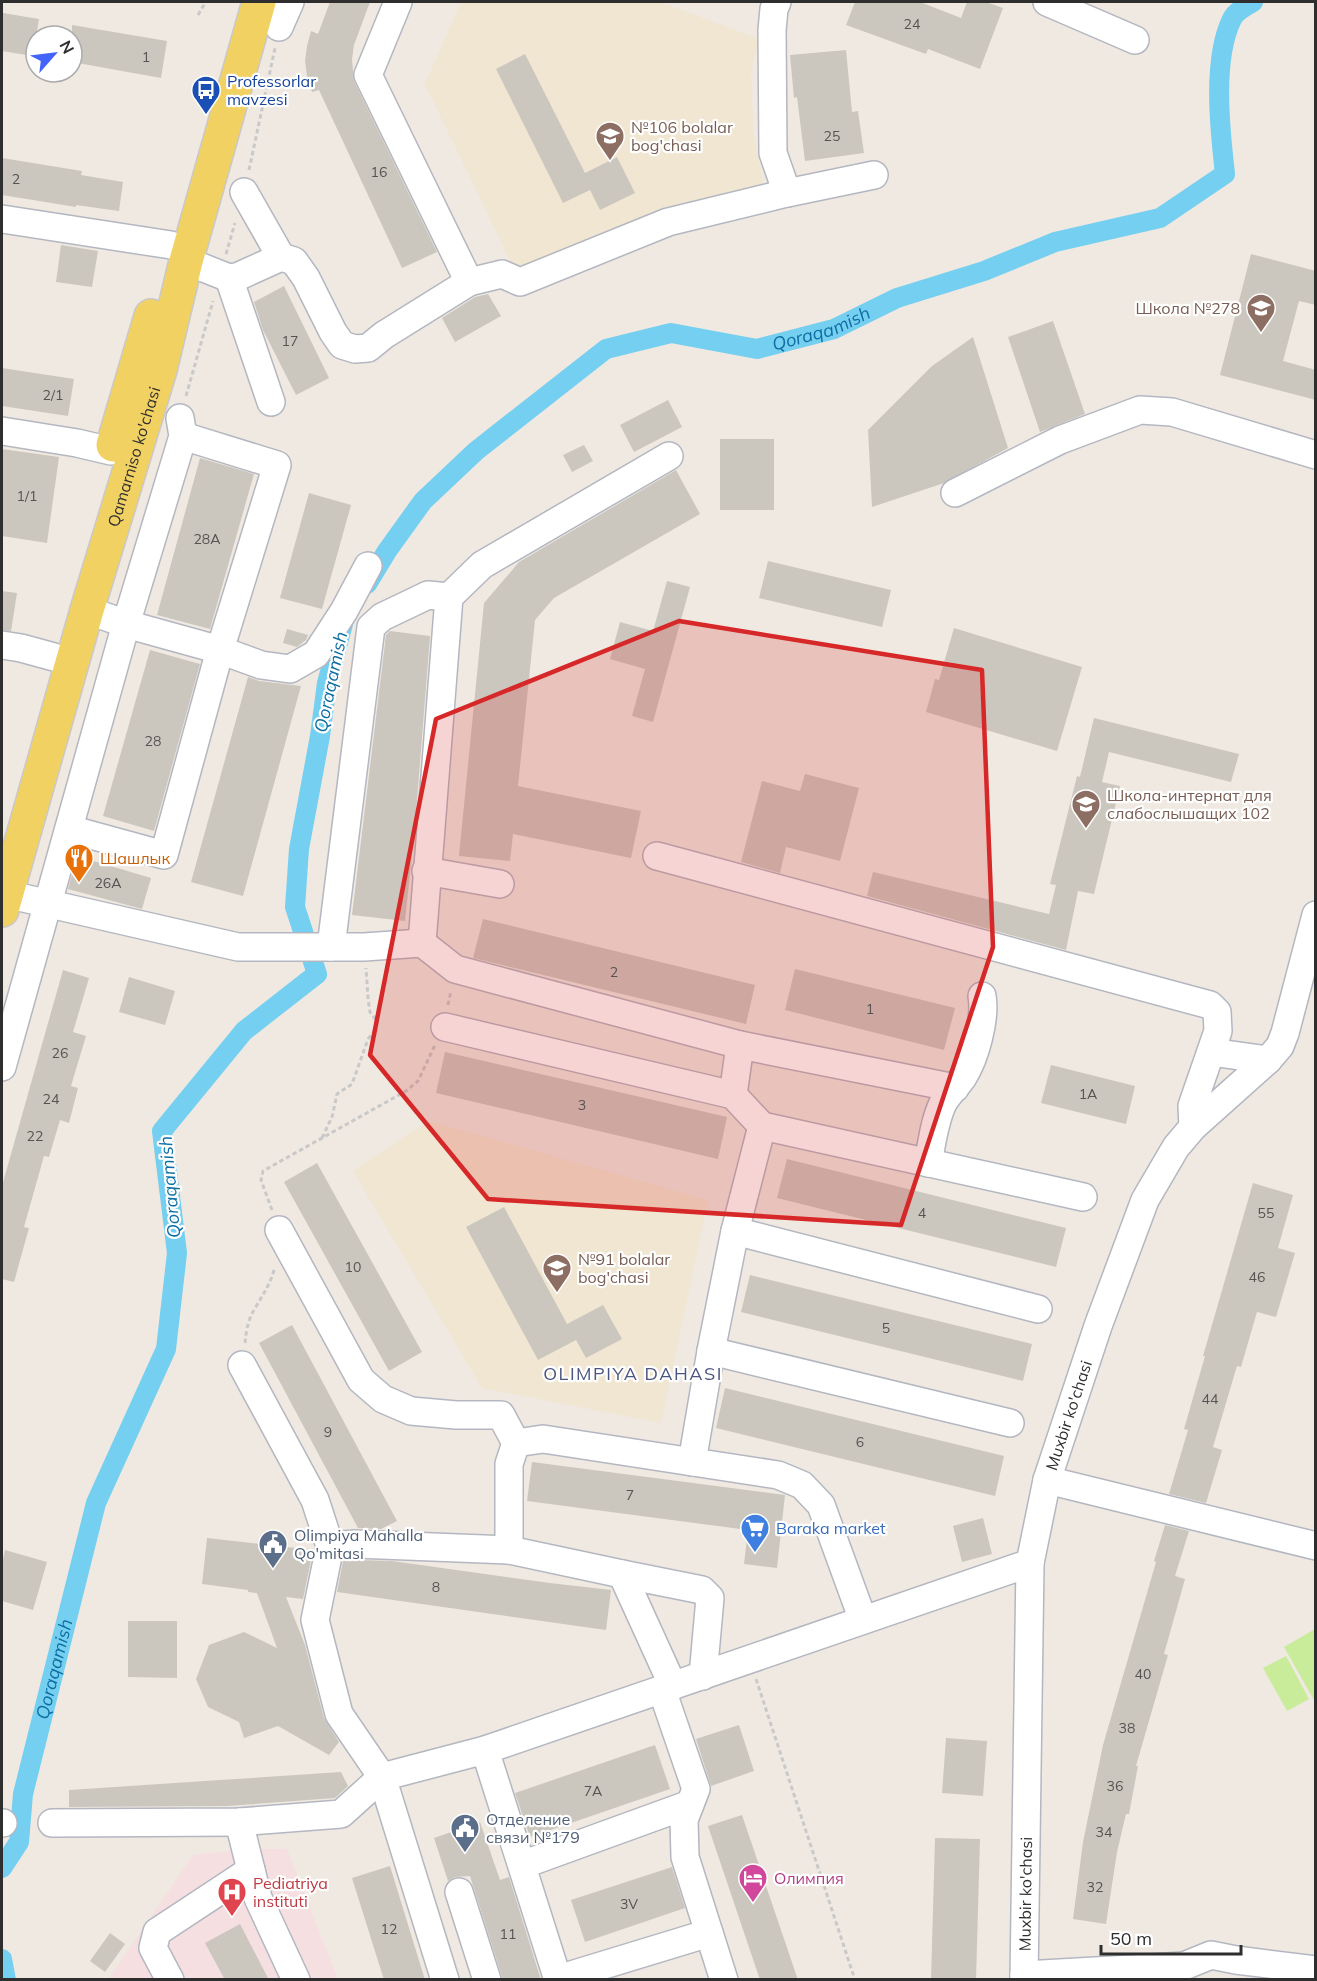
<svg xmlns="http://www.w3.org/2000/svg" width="1317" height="1981" font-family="Mulish,sans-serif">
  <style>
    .education { fill: #f0e6d1 }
    .medical { fill: #f5dfe0 }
    .pitch { fill: #c9ec9a }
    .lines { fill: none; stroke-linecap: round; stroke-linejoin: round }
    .canal { stroke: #75cff0; stroke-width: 20 }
    .building { fill: #cbc7bf }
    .minor-casing { stroke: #b4b7c1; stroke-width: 30 }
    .major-casing { stroke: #c9c9c9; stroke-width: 36 }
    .path { stroke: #c9c9c9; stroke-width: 3; stroke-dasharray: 4.5 3; stroke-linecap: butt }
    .minor { stroke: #fff; stroke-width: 27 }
    .major { stroke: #f2d163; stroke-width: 33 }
    .marked { fill: #d62828; fill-opacity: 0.2; stroke: #d62828; stroke-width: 4.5; stroke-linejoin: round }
    .labels { text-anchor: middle; stroke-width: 4.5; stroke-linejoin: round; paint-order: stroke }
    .number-label { font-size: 14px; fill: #555452 }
    .transit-label { font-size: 16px; fill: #164399; stroke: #fff; text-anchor: start }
    .education-label { font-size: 16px; fill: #785e54; stroke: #fff; text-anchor: start }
    .street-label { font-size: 16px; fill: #2e2e2e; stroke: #fff }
    .food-label { font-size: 16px; fill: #c56008; stroke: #fff; text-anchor: start }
    .shop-label { font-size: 16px; fill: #366cbe; stroke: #fff; text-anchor: start }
    .service-label { font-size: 16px; fill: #4e5e75; stroke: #fff; text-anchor: start }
    .hotel-label { font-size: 16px; fill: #b23c85; stroke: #fff; text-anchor: start }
    .health-label { font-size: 16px; fill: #be3a42; stroke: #fff; text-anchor: start }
    .water-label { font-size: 18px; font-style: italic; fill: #0d6fa3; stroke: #fff }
    .neighbourhood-label { font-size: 18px; letter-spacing: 1.5px; fill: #4d5680; stroke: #fff }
  </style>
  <rect width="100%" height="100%" fill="#efe9e1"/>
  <g class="education">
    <path d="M 461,2 L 660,2 L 759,39 L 751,72 L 753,129 L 765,193 L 517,275 L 425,84 Z"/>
    <path d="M 429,1121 L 708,1200 L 661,1423 L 482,1388 L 353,1171 Z"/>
  </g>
  <path class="medical" d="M 246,1849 L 287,1849 L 338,1979 L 108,1980 L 193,1855 Z"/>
  <g class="pitch">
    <path d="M 1315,1629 L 1316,1700 L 1314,1700 L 1284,1647 Z"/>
    <path d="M 1286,1656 L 1309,1699 L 1287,1711 L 1263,1668 Z"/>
  </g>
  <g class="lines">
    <g class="canal">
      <path id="s1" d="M 367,584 L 387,551 L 423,501 L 476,451 L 606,349 L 671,333 L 757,349 L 834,329 L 897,298 L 984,271 L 1055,242 L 1160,218 L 1225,174 C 1220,130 1212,59 1232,19 C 1235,12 1246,6 1253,2"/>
      <path id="s2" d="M 2,1868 L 19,1842 L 23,1794 L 96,1503 L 166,1349 L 177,1253 L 162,1131 L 244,1031 L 317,974 L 295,907 L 299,849 L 320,736 L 327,683 L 343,624"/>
      <path d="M 2,1959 L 6,1980"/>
    </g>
  </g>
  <g class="building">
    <path d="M 330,2 L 370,2 L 354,45 L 352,59 L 354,81 L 437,252 L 402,268 L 319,90 L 312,92 L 307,76 L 305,61 L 307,46 L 311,31 L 318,34 Z"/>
    <path d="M 855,2 L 920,2 L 961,18 L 967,2 L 986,2 L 1003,8 L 980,69 L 928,49 L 926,54 L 846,25 Z"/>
    <path d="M 3,13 L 39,19 L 33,56 L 2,51 Z"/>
    <path d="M 72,25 L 167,41 L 161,78 L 72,62 Z"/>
    <path d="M 846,50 L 852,112 L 858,111 L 864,153 L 805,161 L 797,97 L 794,98 L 790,55 Z"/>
    <path d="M 525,54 L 585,173 L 617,157 L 635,193 L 600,210 L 590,190 L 563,203 L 496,69 Z"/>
    <path d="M 2,158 L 82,171 L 81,175 L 123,182 L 119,211 L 76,205 L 76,207 L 2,195 Z"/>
    <path d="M 61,245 L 98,251 L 92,287 L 56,282 Z"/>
    <path d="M 1251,254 L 1316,271 L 1316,305 L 1299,301 L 1283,361 L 1316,370 L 1316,400 L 1220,375 Z"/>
    <path d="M 284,286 L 329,378 L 296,395 L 263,330 L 254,302 Z"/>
    <path d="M 488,294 L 501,316 L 455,342 L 442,318 L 475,297 Z"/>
    <path d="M 1053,321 L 1085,414 L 1040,432 L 1008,337 Z"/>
    <path d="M 973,337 L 1008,448 L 944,483 L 872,507 L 868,430 L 932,366 Z"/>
    <path d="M 2,368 L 74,379 L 68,416 L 2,406 Z"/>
    <path d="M 668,400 L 682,427 L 634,452 L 620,425 Z"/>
    <rect x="720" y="439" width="54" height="71"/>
    <path d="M 584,445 L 593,461 L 572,472 L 563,455 Z"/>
    <path d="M 2,449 L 59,457 L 47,543 L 2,536 Z"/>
    <path d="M 200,458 L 254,474 L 210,629 L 157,615 Z"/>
    <path d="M 676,470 L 700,514 L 554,598 L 535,620 L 518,786 L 641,811 L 631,858 L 513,834 L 510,861 L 459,856 L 484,603 L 519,562 Z"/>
    <path d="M 309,493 L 351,505 L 322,609 L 280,598 Z"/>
    <path d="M 768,561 L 891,590 L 882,627 L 759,598 Z"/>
    <path d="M 667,581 L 690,587 L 653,722 L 632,716 L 645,669 L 610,659 L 620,622 L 653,631 Z"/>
    <path d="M 2,591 L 17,593 L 11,631 L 2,630 Z"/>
    <path d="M 954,628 L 1082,667 L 1057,751 L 926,712 L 935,679 L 939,680 Z"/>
    <path d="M 287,629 L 308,635 L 306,640 L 297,647 L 283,643 Z"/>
    <path d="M 390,631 L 430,636 L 415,826 L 405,921 L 352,915 L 386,635 Z"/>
    <path d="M 150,650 L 200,664 L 154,831 L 103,816 Z"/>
    <path d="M 248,677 L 259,681 L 301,686 L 243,896 L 191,882 Z"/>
    <path d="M 1094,718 L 1239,754 L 1231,782 L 1109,752 L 1102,782 L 1120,786 L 1094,894 L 1078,891 L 1066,950 L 867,896 L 873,872 L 1049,914 L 1056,885 L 1050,884 L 1077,776 L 1080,777 Z"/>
    <path d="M 805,774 L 859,788 L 840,861 L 786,847 L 780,873 L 741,862 L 762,781 L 800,791 Z"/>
    <path d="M 77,856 L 151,878 L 142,909 L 68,889 Z"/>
    <path d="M 483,919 L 755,985 L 746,1024 L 473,958 Z"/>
    <path d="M 795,969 L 955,1008 L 944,1050 L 785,1010 Z"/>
    <path d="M 63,970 L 89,978 L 73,1032 L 86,1036 L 71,1086 L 78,1088 L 69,1123 L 60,1120 L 49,1157 L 44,1156 L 24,1227 L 29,1228 L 14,1282 L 2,1279 L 2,1186 Z"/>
    <path d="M 129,977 L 175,991 L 165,1025 L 119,1012 Z"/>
    <path d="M 445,1052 L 727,1117 L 718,1159 L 436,1093 Z"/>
    <path d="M 1051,1065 L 1135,1086 L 1126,1124 L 1041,1103 Z"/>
    <path d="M 787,1159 L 1066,1228 L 1056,1267 L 777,1198 Z"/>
    <path d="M 317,1163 L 422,1352 L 389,1371 L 284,1182 Z"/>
    <path d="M 1253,1183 L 1293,1195 L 1278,1248 L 1295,1253 L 1276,1317 L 1257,1312 L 1241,1367 L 1237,1366 L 1213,1447 L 1222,1450 L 1206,1503 L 1169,1494 L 1188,1430 L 1184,1429 L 1205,1356 L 1203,1356 Z"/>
    <path d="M 504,1207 L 567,1324 L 603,1305 L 622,1339 L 586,1358 L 576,1340 L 538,1360 L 466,1227 Z"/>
    <path d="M 750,1275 L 1032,1344 L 1023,1381 L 741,1312 Z"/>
    <path d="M 292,1325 L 397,1521 L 381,1529 L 358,1528 L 259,1343 Z"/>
    <path d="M 725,1388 L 1004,1456 L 995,1496 L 716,1428 Z"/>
    <path d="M 532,1462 L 785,1495 L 777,1568 L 744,1564 L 748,1530 L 527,1501 Z"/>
    <path d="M 983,1518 L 992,1554 L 962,1562 L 953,1526 Z"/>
    <path d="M 1165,1525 L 1189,1531 L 1175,1576 L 1185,1579 L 1164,1654 L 1168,1655 L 1136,1766 L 1138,1766 L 1129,1814 L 1126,1814 L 1117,1852 L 1106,1924 L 1073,1919 L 1083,1842 L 1103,1745 L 1156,1562 L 1154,1561 Z"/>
    <path d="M 207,1538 L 313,1550 L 303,1599 L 286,1597 L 305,1645 L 324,1718 L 339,1742 L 329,1755 L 278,1726 L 244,1738 L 239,1722 L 208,1707 L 196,1679 L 209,1645 L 244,1632 L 277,1648 L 257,1593 L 248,1592 L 248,1590 L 202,1584 Z"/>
    <path d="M 5,1550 L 47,1562 L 33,1610 L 2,1601 L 2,1564 Z"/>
    <path d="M 356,1560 L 392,1561 L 550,1583 L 611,1590 L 606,1630 L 337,1592 L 343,1561 Z"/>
    <path d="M 128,1621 L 177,1621 L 177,1678 L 128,1677 Z"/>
    <path d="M 739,1725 L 754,1771 L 711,1786 L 696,1739 Z"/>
    <path d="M 946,1738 L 987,1741 L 983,1796 L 942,1793 Z"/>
    <path d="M 655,1745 L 670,1789 L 530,1837 L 515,1793 Z"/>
    <path d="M 341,1772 L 348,1786 L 335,1798 L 228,1806 L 69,1807 L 69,1790 Z"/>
    <path d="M 742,1815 L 798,1980 L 760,1980 L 708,1826 Z"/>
    <path d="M 480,1822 L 500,1880 L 509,1877 L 541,1980 L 503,1980 L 470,1876 L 455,1877 L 448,1881 L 434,1838 Z"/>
    <path d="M 935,1838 L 980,1839 L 976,1980 L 931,1980 Z"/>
    <path d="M 390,1866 L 425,1980 L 384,1980 L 352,1878 Z"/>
    <path d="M 672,1867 L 685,1908 L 585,1942 L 571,1900 Z"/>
    <path d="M 240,1924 L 269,1980 L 225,1980 L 205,1943 Z"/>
    <path d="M 110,1933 L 125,1944 L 105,1972 L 90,1961 Z"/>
  </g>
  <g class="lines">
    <g class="minor-casing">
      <g id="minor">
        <path d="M 398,2 L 368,75 L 469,282"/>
        <path d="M 777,2 L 774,9 L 772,30 L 773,153 L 787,193"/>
        <path d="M 1047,2 L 1135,40"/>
        <path d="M 279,27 L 290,2"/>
        <path d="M 244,192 L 281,257"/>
        <path d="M 2,219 L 171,245"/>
        <path d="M 186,261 L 229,278 L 237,277 L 281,257 L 294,261 L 306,278 L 333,332 L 342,345 L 355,349 L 368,348 L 384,335 L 469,282 L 502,274 L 520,282 L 668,222 L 787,193 L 874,175"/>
        <path d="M 229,278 L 271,402"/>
        <path d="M 2,431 L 77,443 L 111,451"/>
        <path d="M 955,493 L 1060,440 L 1140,410 L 1172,412 L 1316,455"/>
        <path d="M 87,610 L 126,624 L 220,650 L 261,665 L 290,669 L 316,654 L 344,611 L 368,566"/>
        <path d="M 2,645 L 21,648 L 54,657"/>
        <path d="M 69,829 L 164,855 L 220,650 L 277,465 L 183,436"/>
        <path d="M 657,856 L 1210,1005 L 1217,1012 L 1218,1031 L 1192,1106 L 1193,1127"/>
        <path d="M 426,871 L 500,884"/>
        <path d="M 6,894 L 238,947 L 364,947 L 422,943 L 455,969 L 740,1045"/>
        <path d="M 422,943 L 449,597 L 482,565 L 669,456"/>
        <path d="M 331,947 L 371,627 L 382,617 L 428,595 L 449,597"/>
        <path d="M 445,1027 L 733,1095 L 762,1126 L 1083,1197"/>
        <path d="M 1211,1052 L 1268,1060"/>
        <path d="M 2,1067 L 126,624 L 183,436 L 180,418"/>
        <path d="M 733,1095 L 740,1045 L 955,1088"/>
        <path d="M 928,1163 C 932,1143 934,1122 943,1103 C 948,1094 957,1086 963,1077 C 975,1058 986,1019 982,996"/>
        <path d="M 279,1230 L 361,1380 L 383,1399 L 411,1411 L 456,1415 L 501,1415 L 516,1443"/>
        <path d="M 735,1231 L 1038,1309"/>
        <path d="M 711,1351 L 1010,1423"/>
        <path d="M 242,1365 L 315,1500 L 330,1546 L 315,1620 L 339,1714 L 382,1777 L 445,1980"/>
        <path d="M 692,1462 L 711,1351 L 735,1231 L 762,1126"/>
        <path d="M 1047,1480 L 1316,1546"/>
        <path d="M 330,1546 L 356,1544 L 509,1550 L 622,1574 L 673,1686"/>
        <path d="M 509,1550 L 509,1464 L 516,1443 L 543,1439 L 778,1475 L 802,1485 L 821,1505 L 863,1620"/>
        <path d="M 622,1574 L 702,1590 L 710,1598 L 703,1676"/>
        <path d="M 662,1690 L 696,1789 L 684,1820 L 685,1857 L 724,1980"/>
        <path d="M 485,1750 L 558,1980"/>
        <path d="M 239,1822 L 258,1898 L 296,1980"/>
        <path d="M 2,1823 L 3,1823"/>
        <path d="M 52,1823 L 239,1822 L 341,1814 L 382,1777 L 485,1750 L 1030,1563"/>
        <path d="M 522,1865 L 690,1804"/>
        <path d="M 459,1892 L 487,1980"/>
        <path d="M 1024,1975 L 1184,1966 L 1211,1955 L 1236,1960 L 1316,1970"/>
        <path d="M 558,1979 L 709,1933"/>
        <path d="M 170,1980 L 153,1948 L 157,1932 L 251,1870"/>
        <path id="s3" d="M 1024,1980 L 1030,1563 L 1047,1480 L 1098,1326 L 1145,1200 L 1176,1147 L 1193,1127 L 1268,1060 L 1280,1046 L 1285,1033 L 1316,915"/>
      </g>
    </g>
    <g class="major-casing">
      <g id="major">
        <path d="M 113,445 L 151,316"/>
        <path id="s4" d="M 2,910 L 87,610 L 160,370 L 186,261 L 259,2"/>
      </g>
    </g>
    <g class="path">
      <path d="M 198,15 L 205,3"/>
      <path d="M 249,170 L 275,48"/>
      <path d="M 226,254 L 235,223"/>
      <path d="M 186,396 L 213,301"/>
      <path d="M 448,1005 L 451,991"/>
      <path d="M 322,1138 L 332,1117 L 337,1094 L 352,1084 L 368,1039 L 376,1029 L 376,1020 L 370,1012 L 368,998 L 366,968"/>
      <path d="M 272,1210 L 261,1180 L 263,1171 L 406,1091 L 418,1081 L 435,1045"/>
      <path d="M 245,1343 C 246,1332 248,1320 254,1310 C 262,1296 270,1285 274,1270"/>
      <path d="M 756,1679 L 855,1980"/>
    </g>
    <use href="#minor" class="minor"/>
    <use href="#major" class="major"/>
  </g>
  <path class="marked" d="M 679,621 L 982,670 L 993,947 L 901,1225 L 488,1199 L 370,1055 L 436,719 Z"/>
  <defs>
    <g id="bus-pin" transform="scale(1.5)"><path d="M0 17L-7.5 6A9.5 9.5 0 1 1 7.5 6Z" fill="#1a4fb4" stroke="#fff"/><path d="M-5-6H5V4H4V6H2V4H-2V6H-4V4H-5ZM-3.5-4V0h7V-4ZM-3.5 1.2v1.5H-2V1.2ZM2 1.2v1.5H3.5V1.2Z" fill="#fff"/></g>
    <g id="school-pin" transform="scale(1.5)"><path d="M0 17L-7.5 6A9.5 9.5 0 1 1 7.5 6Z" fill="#8d6e63" stroke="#fff"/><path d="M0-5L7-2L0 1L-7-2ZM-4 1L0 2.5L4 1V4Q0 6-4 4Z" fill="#fff"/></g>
    <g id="restaurant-pin" transform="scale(1.5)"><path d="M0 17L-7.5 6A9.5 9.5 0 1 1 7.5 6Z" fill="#e8710a" stroke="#fff"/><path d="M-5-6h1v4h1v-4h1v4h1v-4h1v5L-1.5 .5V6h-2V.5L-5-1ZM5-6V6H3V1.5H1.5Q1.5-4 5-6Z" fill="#fff"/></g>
    <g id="supermarket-pin" transform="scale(1.5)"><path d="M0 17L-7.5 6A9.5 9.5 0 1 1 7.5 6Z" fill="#3f7fe0" stroke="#fff"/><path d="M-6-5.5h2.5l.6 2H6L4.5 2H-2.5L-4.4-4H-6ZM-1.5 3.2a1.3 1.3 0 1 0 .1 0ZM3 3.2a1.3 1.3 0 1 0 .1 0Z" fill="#fff"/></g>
    <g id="civic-pin" transform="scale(1.5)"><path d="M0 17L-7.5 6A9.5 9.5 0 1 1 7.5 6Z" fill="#5c6f8a" stroke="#fff"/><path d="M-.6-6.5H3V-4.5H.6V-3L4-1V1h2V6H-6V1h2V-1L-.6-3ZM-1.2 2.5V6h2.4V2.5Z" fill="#fff"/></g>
    <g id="hotel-pin" transform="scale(1.5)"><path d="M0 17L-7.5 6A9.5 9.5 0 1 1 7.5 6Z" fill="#d1479c" stroke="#fff"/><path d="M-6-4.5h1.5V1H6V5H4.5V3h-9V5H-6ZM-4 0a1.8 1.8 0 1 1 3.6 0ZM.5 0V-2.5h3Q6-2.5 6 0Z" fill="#fff"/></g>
    <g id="hospital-pin" transform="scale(1.5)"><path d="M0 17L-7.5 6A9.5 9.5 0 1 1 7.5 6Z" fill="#e0444e" stroke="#fff"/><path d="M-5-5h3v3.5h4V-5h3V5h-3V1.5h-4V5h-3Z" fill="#fff"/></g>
  </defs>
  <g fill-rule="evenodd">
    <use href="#bus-pin" x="206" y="90"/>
    <use href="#school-pin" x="610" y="136"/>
    <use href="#school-pin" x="1261" y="308"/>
    <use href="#school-pin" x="1086" y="804"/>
    <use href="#restaurant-pin" x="79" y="858"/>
    <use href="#school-pin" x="557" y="1268"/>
    <use href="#supermarket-pin" x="755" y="1528"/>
    <use href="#civic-pin" x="273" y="1544"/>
    <use href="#civic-pin" x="465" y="1828"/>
    <use href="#hotel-pin" x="753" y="1878"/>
    <use href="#hospital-pin" x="232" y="1892"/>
  </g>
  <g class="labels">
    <g class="number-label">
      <text x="912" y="29">24</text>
      <text x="146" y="62">1</text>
      <text x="832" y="141">25</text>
      <text x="379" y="177">16</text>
      <text x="16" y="184">2</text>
      <text x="290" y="346">17</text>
      <text x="53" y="400">2/1</text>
      <text x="27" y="501">1/1</text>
      <text x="207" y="544">28A</text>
      <text x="153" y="746">28</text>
      <text x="108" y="888">26A</text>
      <text x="614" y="977">2</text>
      <text x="870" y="1014">1</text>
      <text x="60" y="1058">26</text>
      <text x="1088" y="1099">1A</text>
      <text x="51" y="1104">24</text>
      <text x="582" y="1110">3</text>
      <text x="35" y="1141">22</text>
      <text x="922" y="1218">4</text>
      <text x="1266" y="1218">55</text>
      <text x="353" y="1272">10</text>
      <text x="1257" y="1282">46</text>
      <text x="886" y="1333">5</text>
      <text x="1210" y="1404">44</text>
      <text x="328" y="1437">9</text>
      <text x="860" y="1447">6</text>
      <text x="630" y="1500">7</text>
      <text x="436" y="1592">8</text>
      <text x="1143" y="1679">40</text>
      <text x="1127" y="1733">38</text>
      <text x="1115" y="1791">36</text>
      <text x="593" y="1796">7A</text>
      <text x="1104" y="1837">34</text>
      <text x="1095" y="1892">32</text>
      <text x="629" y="1909">3V</text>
      <text x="389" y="1934">12</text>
      <text x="508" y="1939">11</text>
    </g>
    <g class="transit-label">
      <text x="227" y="87">Professorlar<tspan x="227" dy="18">mavzesi</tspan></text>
    </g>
    <g class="education-label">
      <text x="631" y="133">№106 bolalar<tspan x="631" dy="18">bog'chasi</tspan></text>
      <text x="1240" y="314" text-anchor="end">Школа №278</text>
      <text x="1107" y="801">Школа-интернат для<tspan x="1107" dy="18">слабослышащих 102</tspan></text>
      <text x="578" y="1265">№91 bolalar<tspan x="578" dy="18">bog'chasi</tspan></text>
    </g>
    <g class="street-label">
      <text dy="6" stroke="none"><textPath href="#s4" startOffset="472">Qamarniso ko'chasi</textPath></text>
      <text dy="6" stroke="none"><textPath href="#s3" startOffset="570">Muxbir ko'chasi</textPath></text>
      <text dy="6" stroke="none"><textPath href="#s3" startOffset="86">Muxbir ko'chasi</textPath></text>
    </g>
    <g class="food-label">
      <text x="100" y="864">Шашлык</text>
    </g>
    <g class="shop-label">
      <text x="776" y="1534">Baraka market</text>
    </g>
    <g class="service-label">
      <text x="294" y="1541">Olimpiya Mahalla<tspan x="294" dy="18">Qo'mitasi</tspan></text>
      <text x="486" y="1825">Отделение<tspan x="486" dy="18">связи №179</tspan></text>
    </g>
    <g class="hotel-label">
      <text x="774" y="1884">Олимпия</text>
    </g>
    <g class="health-label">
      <text x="253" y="1889">Pediatriya<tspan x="253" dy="18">instituti</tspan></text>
    </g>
    <g class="water-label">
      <text dy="6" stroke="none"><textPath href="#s1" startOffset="560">Qoraqamish</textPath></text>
      <text transform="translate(331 682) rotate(-78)" y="6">Qoraqamish</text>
      <text transform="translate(170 1187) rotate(-95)" y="6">Qoraqamish</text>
      <text dy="6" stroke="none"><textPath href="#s2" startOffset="208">Qoraqamish</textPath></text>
    </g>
    <g class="neighbourhood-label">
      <text x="633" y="1380">OLIMPIYA DAHASI</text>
    </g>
  </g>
  <rect width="1317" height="1981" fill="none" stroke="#2e2e2e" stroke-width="6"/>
  <g transform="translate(54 54) rotate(62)"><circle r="28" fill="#ffffff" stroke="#ababab" stroke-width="1.5"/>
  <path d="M0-4.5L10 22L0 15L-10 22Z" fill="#4264fb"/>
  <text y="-9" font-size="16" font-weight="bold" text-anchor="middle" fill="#2e2e2e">N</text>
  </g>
  <path d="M1101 1945v9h140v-9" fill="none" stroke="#2e2e2e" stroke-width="3"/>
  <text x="1110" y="1945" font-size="18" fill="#2e2e2e" stroke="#ffffff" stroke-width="4.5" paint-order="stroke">50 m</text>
</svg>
